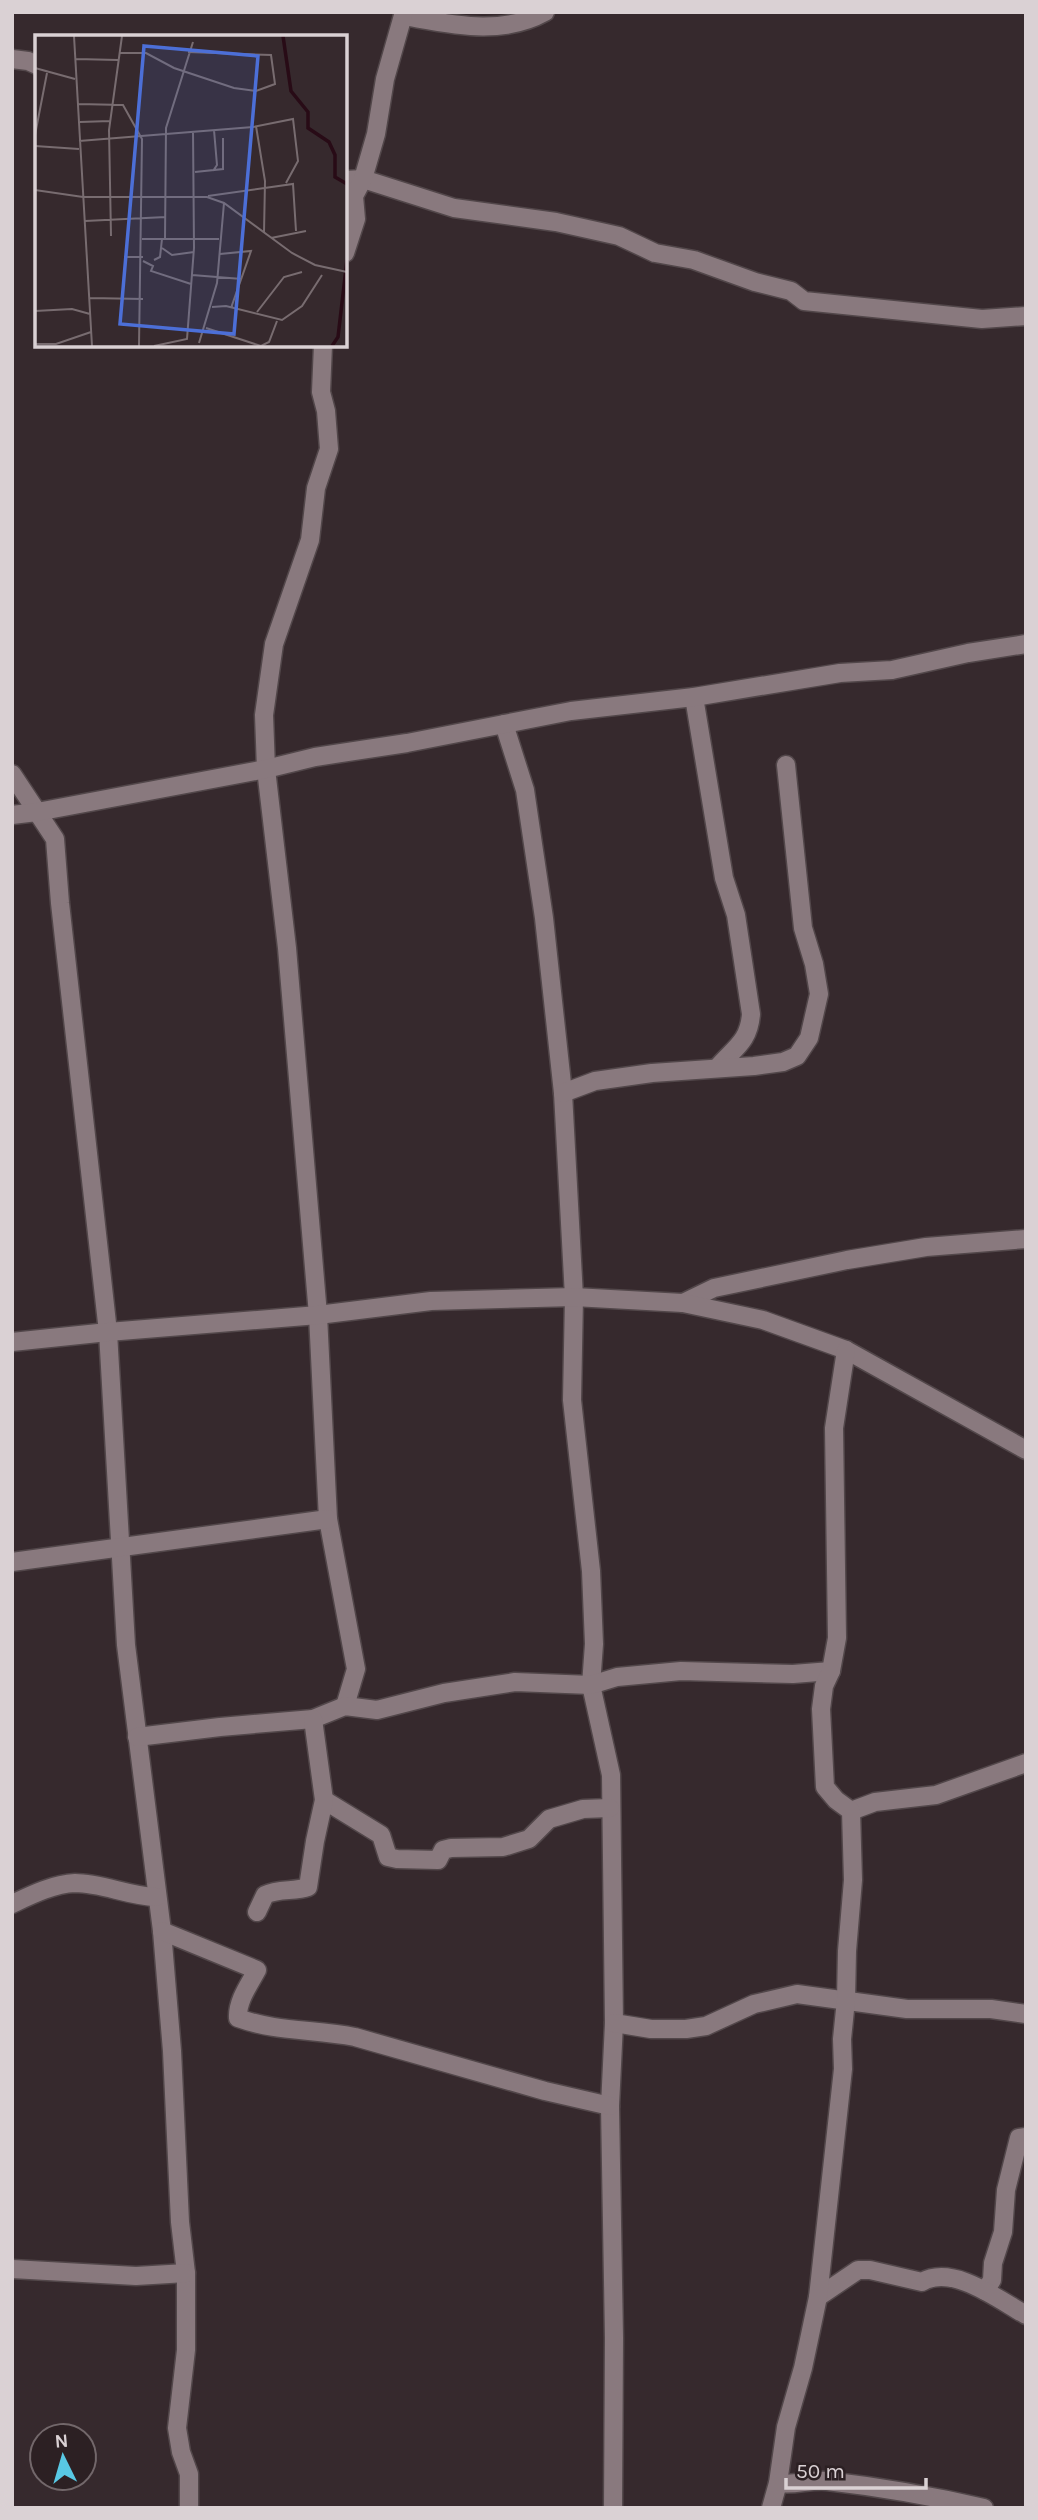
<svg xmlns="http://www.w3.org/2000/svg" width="1038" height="2520" font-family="Karla,sans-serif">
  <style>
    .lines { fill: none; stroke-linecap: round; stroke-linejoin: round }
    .minor-casing { stroke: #52474a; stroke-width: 21 }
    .minor { stroke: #89797e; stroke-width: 18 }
    .inset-river { fill: none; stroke: #280b16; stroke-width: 3.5 }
    .inset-road { fill: none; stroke: #786c70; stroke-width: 2 }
    .view { fill: #4c6fd7; fill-opacity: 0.15; stroke: #4c6fd7; stroke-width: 3.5 }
    .inset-edge { fill: none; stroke: #dad1d4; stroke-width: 3.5 }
  </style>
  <rect width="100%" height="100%" fill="#36292d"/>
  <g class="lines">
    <g class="minor-casing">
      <g id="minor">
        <path d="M 403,16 C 450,24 500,37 545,12"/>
        <path d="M 12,59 L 28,61 L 37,65"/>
        <path d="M 345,180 L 363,179 L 454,208 L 556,222 L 619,236 L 655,253 L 694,260 L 755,282 L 791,291 L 804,301 L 982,319 L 1026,316"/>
        <path d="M 345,253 L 356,219 L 354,196 L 363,179 L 376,134 L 385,79 L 404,12"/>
        <path d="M 323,345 L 321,392 L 326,411 L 329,449 L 316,488 L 310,540 L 274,644 L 264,715 L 266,769 L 287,948 L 318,1315 L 328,1519 L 356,1669 L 345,1706"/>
        <path d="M 694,697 L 724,878 L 736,915 L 751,1014 C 749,1042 734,1048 717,1068"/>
        <path d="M 504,724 L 525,790 L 544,918 L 563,1093 L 574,1297 L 572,1400 L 591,1571 L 594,1644 L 591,1685 L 611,1775 L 614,2023 L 610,2106 L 614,2338 L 613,2508"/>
        <path d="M 12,774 L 55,839 L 60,903 L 108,1332 L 126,1645 L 162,1931 L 172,2051 L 180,2222 L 186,2273 L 186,2350 L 177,2428 L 181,2452 L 189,2474 L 189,2508"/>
        <path d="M 12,815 L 37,812 L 266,769 L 315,757 L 407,743 L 571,711 L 694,697 L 840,673 L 892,670 L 968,653 L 1026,644"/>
        <path d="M 563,1093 L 595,1081 L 652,1073 L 754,1066 L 783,1062 L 797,1056 L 809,1038 L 819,994 L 814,964 L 803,928 L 786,765"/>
        <path d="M 683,1303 L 714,1288 L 847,1260 L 926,1247 L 1026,1239"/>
        <path d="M 12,1342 L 108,1332 L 318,1315 L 431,1301 L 574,1297 L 683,1303 L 763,1320 L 846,1350 L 1026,1450"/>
        <path d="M 12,1562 L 328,1519"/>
        <path d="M 137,1737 L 220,1727 L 313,1719 L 345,1706 L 377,1710 L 444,1693 L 515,1682 L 591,1685 L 617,1677 L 681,1671 L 793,1674 L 831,1671"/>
        <path d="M 324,1800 L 381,1835 L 388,1857 L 397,1859 L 438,1860 L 443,1850 L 451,1848 L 503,1847 L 529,1839 L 549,1819 L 583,1809 L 610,1808"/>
        <path d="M 851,1811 L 875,1802 L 936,1795 L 1026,1763"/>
        <path d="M 12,1904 C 31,1895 53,1884 75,1883 C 102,1883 128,1896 156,1897"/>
        <path d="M 257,1912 L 265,1895 C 279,1888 294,1892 308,1887 L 315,1841 L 324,1800 L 313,1719"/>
        <path d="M 162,1931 L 257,1970 C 249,1985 237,2001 238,2018 C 276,2032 316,2029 355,2037 L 545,2091 L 610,2106"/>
        <path d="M 614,2023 L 651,2029 L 686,2029 L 706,2026 L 754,2004 L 797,1994 L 907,2009 L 991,2009 L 1026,2014"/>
        <path d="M 12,2269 L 136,2276 L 186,2273"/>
        <path d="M 985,2291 L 992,2280 L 993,2263 L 1003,2232 L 1006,2190 L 1019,2138 L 1026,2137"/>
        <path d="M 818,2297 L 858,2270 L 870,2270 L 922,2282 C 953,2264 999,2300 1026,2315"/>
        <path d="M 778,2483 C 795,2486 810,2479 827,2481 C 880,2487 932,2496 984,2508"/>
        <path d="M 771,2508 L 778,2483 L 786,2427 L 803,2368 L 818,2297 L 843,2069 L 842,2039 L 846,2000 L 847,1951 L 853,1880 L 851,1811 L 836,1800 L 825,1787 L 821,1709 L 824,1686 L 831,1671 L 837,1638 L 834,1428 L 846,1350"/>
      </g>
    </g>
    <use href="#minor" class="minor"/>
  </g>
  <g transform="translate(35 35)">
    <rect width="312" height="312" fill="#36292d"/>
    <path class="inset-river" d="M 248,1 L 256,56 L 273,77 L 273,93 L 294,107 L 300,120 L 300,142 L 312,149M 297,311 L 303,302 L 312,225"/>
    <path class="inset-road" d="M 39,1 L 57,311M 85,18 L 111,18 L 139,33 L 199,53 L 221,56 L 240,49 L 236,20 L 153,17M 41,24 L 83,25M 0,33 L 40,44M 43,69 L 88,70 L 107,104 L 104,311M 45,87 L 75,86M 221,91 L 230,146 L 229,198M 0,100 L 12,38M 44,106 L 218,92 L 258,84 L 263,126 L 251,148M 0,111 L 44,114M 178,136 L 182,130 L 179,95M 160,137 L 188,134 L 188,103M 0,155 L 48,162 L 172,162 L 189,168 L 257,218 L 280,230 L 312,237M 173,161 L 258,149 L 261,196M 50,186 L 131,182M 76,201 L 74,95 L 87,1M 130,203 L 131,93 L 158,7M 236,203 L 271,196M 107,204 L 184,204M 127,213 L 137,220 L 159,217M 185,219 L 216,216 L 196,273M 119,225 L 125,222 L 127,204M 108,226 L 118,231 L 116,236 L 156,249M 90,238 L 90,222 L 108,222M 157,240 L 207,244M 55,263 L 108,264M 177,272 L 191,271 L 247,285 L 267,271 L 287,240M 0,276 L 37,274 L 55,279M 222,277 L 249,242 L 267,237M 171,293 L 226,311 L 234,307 L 242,286M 164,308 L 182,248 L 189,168M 0,309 L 21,309 L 56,297M 119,311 L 152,304 L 159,213 L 158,96"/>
    <path class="view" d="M 109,11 L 223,21 L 199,299 L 85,289 Z"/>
    <rect width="312" height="312" class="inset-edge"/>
  </g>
  <rect width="1038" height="2520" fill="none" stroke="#dad1d4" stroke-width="28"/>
  <g transform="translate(63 2457) rotate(355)"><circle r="33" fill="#2c2023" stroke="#72676a" stroke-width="2"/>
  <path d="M0-5L12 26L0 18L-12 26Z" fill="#58c8e4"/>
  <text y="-10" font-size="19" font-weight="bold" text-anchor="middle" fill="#dad1d4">N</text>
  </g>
  <path d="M786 2478v10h140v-10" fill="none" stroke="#dad1d4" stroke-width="3.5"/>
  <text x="796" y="2478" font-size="21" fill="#dad1d4" stroke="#2c2023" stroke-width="5" paint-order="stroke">50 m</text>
</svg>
